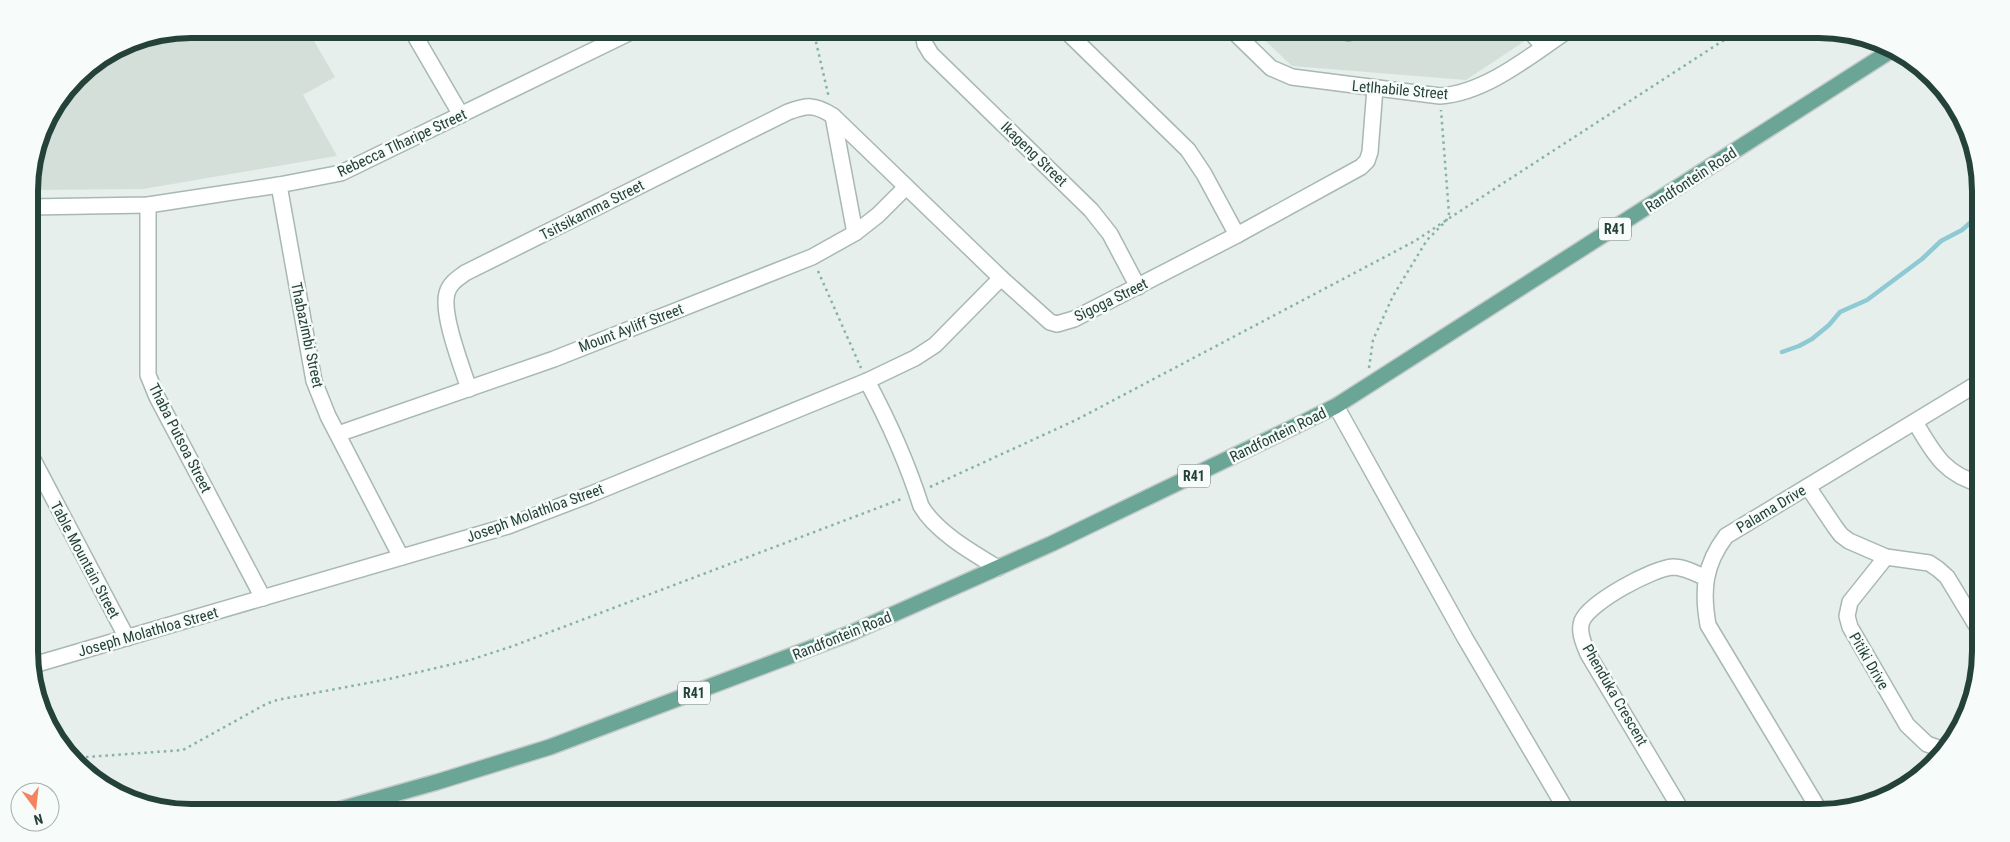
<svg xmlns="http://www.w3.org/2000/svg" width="2010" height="842" font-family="'Roboto Condensed',sans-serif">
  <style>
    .built { fill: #d4dfda }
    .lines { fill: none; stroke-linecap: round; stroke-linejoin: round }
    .stream { stroke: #8ec9d4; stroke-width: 4.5 }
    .minor-casing { stroke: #a8b8b2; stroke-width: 18 }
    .major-casing { stroke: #c2cac8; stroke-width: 18 }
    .path { stroke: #86b3a5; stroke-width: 2.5; stroke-dasharray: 2.5 4; stroke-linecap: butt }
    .minor { stroke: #fff; stroke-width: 15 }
    .major { stroke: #6aa596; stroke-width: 15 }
    .labels { text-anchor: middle; stroke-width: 5; stroke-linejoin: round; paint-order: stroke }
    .shield { fill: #f7fbf9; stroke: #637a73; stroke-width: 1 }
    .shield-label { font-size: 14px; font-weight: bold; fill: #24423a }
    .street-label { font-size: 15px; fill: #24423a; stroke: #f7fbf9 }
    .rim { fill: none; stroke: #24423a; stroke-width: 6 }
  </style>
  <rect width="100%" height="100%" fill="#e6efeb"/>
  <g class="built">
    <path d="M 191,29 L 307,29 L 335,77 L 303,95 L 337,156 L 143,189 L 29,190 L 29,180 L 46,119 L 84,69 L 129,41 Z"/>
    <path d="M 1253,29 L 1543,29 L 1466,80 L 1292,66 Z"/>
  </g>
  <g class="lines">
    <path class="stream" d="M 1782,352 L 1799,346 L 1812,339 L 1829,325 L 1840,312 L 1867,300 L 1922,259 L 1941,241 L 1962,230 L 1980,214"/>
    <g class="minor-casing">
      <g id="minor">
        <path d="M 411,29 L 461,115"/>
        <path d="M 922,29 L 925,44 L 931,54 L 1091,210 L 1110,234 L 1138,287"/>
        <path d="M 1064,29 L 1188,150 L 1204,174 L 1237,235"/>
        <path d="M 1231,29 L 1271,68 L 1292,77 L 1440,96 C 1487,93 1532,54 1570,29"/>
        <path d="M 1528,29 L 1543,46"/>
        <path d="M 1348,33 L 1366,29"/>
        <path d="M 833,116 L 855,233"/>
        <path d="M 279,185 L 314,381 L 328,416 L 401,557"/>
        <path d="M 148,205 L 148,375 L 157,397 L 263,598"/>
        <path d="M 29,207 L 148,205 L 279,185 L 341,173 L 637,29"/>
        <path d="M 867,381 C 889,422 907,462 921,506 C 936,532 973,553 998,568"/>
        <path d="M 469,389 C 462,367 441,314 447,293 C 450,283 457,279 465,273 L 788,112 C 807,105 815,104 833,116 L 1001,278 L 1050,322 L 1057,324 L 1074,319 L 1237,235 L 1361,167 L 1367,161 L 1370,152 L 1375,88"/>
        <path d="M 1336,406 L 1465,638 L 1568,813"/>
        <path d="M 1915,422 C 1933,452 1944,475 1981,484"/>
        <path d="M 338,434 L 554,359 L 812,257 L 855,233 L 878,215 L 906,187"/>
        <path d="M 30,454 L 127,638"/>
        <path d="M 1808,487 L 1835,527 L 1841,535 L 1849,541 L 1886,557 L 1929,563 L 1938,569 L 1947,577 L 1981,633"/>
        <path d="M 1886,557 L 1850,602 L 1847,616 L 1850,627 L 1907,725 L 1927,744 L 1947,751"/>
        <path d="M 30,666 L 508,526 L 589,495 L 867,381 L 915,358 L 935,345 L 1001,278"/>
        <path d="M 1683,813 L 1588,654 C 1584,644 1578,632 1582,621 C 1590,602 1653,568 1673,567 C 1684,567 1695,573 1706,578"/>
        <path d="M 1821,813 L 1708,625 C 1702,591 1704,565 1726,536 L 1980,382"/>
      </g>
    </g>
    <g class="major-casing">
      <path id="major" d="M 327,813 L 437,782 L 550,747 L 851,633 L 1051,544 L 1302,423 L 1336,406 L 1892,50"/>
    </g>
    <g class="path">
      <path d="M 813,29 L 829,98"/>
      <path d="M 818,271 L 861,368"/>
      <path d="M 1369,368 L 1373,340 L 1393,296 L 1427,240 L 1446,221 L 1449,214 L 1441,110"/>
      <path d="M 930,487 L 1076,420 L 1415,241 L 1448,219 L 1741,29"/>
      <path d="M 73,758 L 183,750 L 266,704 L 277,700 L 389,679 L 470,660 L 513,646 L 904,498"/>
    </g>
    <use href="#minor" class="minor"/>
    <use href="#major" class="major"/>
  </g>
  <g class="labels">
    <g class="shield">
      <rect x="1599" y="217.5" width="32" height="23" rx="4"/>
      <rect x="1178" y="464.5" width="32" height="23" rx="4"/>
      <rect x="678" y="681.5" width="32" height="23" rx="4"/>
    </g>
    <g class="shield-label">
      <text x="1615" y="234">R41</text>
      <text x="1194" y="481">R41</text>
      <text x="694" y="698">R41</text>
    </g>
    <g class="street-label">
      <text transform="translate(1400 90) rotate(5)" y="5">Letlhabile Street</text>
      <text transform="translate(402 143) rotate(-25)" y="5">Rebecca Tlharipe Street</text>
      <text transform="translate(1034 154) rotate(44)" y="5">Ikageng Street</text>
      <text transform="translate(1691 180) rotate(-33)" y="5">Randfontein Road</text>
      <text transform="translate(592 210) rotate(-27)" y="5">Tsitsikamma Street</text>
      <text transform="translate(1111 300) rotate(-26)" y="5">Sigoga Street</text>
      <text transform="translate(631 328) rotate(-21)" y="5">Mount Ayliff Street</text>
      <text transform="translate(307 335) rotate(78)" y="5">Thabazimbi Street</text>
      <text transform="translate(1278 435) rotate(-26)" y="5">Randfontein Road</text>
      <text transform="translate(180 438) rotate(63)" y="5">Thaba Putsoa Street</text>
      <text transform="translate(1771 509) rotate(-31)" y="5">Palama Drive</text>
      <text transform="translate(535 513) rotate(-20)" y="5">Joseph Molathloa Street</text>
      <text transform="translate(85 560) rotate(62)" y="5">Table Mountain Street</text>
      <text transform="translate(148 632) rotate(-16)" y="5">Joseph Molathloa Street</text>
      <text transform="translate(842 636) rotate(-22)" y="5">Randfontein Road</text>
      <text transform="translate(1869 661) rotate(60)" y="5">Pitiki Drive</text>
      <text transform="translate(1615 695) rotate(60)" y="5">Phenduka Crescent</text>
    </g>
  </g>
  <path d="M0 0H2010V842H0ZM191 38H1819A153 153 0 0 1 1972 191V651A153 153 0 0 1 1819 804H191A153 153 0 0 1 38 651V191A153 153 0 0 1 191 38Z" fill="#f7fbf9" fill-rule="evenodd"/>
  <path class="rim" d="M191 38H1819A153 153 0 0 1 1972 191V651A153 153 0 0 1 1819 804H191A153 153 0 0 1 38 651V191A153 153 0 0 1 191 38Z"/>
  <g transform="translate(35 807) rotate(165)"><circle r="24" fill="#f7fbf9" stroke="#a3b1ad"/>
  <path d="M0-4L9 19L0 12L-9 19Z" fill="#f4845f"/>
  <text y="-8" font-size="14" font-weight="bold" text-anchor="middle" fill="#24423a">N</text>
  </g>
</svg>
